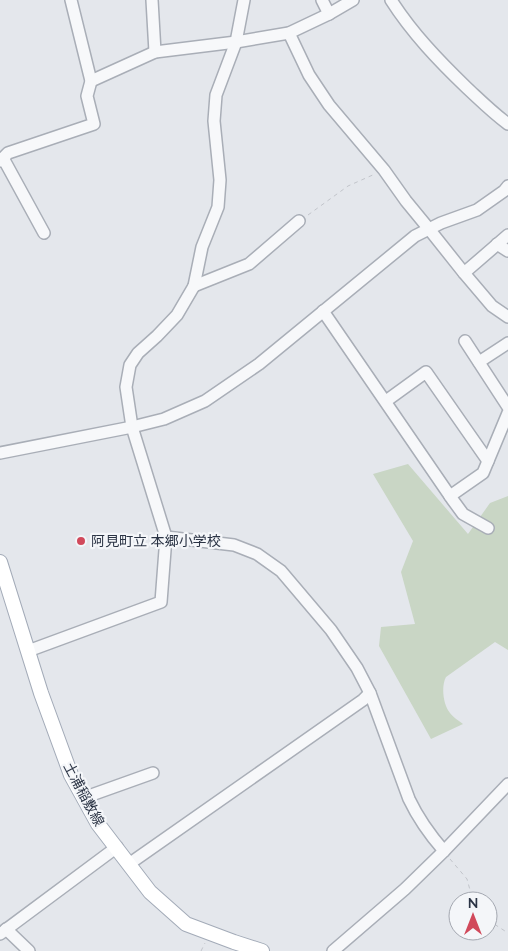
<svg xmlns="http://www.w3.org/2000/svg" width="508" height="951" font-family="Mulish,'Noto Sans JP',sans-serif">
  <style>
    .green { fill: #c9d6c5 }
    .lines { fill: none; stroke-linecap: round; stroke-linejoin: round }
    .minor-casing { stroke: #a9aeb7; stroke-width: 14 }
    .major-casing { stroke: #a3abb8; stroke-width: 16 }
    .path { stroke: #c2c5cb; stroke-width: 1; stroke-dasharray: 4 4; stroke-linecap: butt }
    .minor { stroke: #f7f8fa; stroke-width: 11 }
    .major { stroke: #fff; stroke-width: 14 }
    .poi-dot { fill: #d1495b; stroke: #f4f6f9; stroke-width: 2 }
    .labels { text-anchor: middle; stroke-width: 4.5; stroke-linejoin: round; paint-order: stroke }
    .poi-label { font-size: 14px; fill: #2b3445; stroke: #f4f6f9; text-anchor: start }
    .street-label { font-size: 14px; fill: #2b3445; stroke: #f4f6f9 }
  </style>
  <rect width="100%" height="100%" fill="#e4e7ec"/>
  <path class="green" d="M 408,464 L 468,534 L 490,503 L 508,496 L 508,650 L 495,642 L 446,677 C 441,686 443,705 450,713 C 453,717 459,721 463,724 L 431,739 L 379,646 L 381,627 L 415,624 L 401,572 L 413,541 L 373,474 Z"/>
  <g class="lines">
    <g class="minor-casing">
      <g id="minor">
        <path d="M 152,0 L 155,52"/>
        <path d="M 322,0 L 329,14"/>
        <path d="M 391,0 C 412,33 439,61 467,88 C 481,101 493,113 508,124"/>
        <path d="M 289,33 L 309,75 L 329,105 L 384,170 L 406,201 L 429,229 L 464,273 L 492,306 L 508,317"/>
        <path d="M 91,81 L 155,52 L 236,42 L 289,33 L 329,14 L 353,0"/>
        <path d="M 3,158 L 44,233"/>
        <path d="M 0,161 L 8,153 L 94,124 L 87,96 L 91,81 L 71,0"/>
        <path d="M 497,244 L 508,251"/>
        <path d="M 464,273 L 508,235"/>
        <path d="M 194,286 L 249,264 L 299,221"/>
        <path d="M 323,311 L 452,499 L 463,514 L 488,528"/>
        <path d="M 465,341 L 508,407"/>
        <path d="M 479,362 L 508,343"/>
        <path d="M 386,401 L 426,372 L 488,461"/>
        <path d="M 0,453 L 132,427 L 164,419 L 205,401 L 259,364 L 415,236 L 441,223 L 477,210 L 504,191 L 508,186"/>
        <path d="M 450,496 L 483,473 L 508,413"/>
        <path d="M 166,537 L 234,545 L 257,554 L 281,571 L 331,630 L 357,668 L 370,693 L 409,799 C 418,818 430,835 444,851"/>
        <path d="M 28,651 L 161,602 L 166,537 L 132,427 L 126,387 L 130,365 L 138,353 L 157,336 L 177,315 L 194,286 L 202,247 L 218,207 L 220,180 L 214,121 L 216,95 L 236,42 L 244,0"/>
        <path d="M 83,798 L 153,773"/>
        <path d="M 129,864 L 363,700 L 370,693"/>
        <path d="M 6,929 L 29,951"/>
        <path d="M 0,934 L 117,847"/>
        <path d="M 333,951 L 405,889 L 444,851 L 508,784"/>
      </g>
    </g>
    <g class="major-casing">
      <path id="major" d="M 0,562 L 41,693 L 71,775 L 98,824 L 150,892 L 186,924 L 234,942 L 262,951"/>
    </g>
    <g class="path">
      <path d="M 308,215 L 348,186 L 375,174"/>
      <path d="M 450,859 L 467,879 L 473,901"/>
      <path d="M 488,920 L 508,933"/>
      <path d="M 201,951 L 205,943"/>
    </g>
    <use href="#minor" class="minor"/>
    <use href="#major" class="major"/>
  </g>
  <circle class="poi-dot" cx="81" cy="541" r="5"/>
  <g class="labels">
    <g class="poi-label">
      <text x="91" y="546">阿見町立 本郷小学校</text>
    </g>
    <g class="street-label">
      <text transform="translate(84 794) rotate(62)" y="5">土浦稲敷線</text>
    </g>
  </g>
  <g transform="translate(473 916)"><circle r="24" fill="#f4f6f9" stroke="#a4a8b1"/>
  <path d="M0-4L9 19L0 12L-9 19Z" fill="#d1495b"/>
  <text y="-8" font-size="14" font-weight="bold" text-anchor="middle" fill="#2b3445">N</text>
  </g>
</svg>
